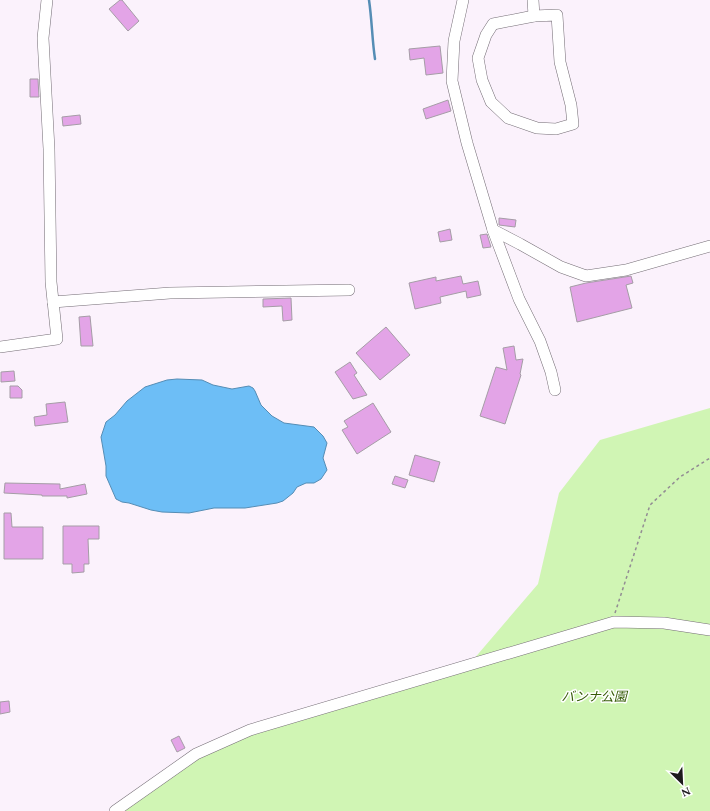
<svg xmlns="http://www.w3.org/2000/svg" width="710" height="811" font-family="Spectral,'Noto Sans JP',serif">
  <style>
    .green { fill: #d0f5b4 }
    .water { fill: #6dbef6; stroke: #558db5 }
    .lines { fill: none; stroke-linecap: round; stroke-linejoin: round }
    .stream { stroke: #558db5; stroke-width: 2.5 }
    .building { fill: #e3a4e7; stroke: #a59da6 }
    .minor-casing { stroke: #746d75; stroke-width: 12 }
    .path { stroke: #928c93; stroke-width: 1.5; stroke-dasharray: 3 3; stroke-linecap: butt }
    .minor { stroke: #fff; stroke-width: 11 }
    .labels { text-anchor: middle; stroke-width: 3; stroke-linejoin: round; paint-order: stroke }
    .park-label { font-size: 13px; font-style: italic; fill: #375c08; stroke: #fff }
  </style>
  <rect width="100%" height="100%" fill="#fbf2fc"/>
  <path class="green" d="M 710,408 L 710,811 L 115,811 L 196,754 L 250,730 L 467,667 L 538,584 L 559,493 L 600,440 Z"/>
  <path class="water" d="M 177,379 L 202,380 L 213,385 L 232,389 L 249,386 L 253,388 L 255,391 L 261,405 L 272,416 L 284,423 L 314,427 L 323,436 L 327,443 L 323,458 L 327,470 L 321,479 L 314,483 L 306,483 L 297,487 L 293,493 L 283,501 L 277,503 L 245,508 L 214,508 L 189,513 L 162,512 L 151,510 L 129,503 L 122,502 L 116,499 L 106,476 L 106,466 L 101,437 L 106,422 L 115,415 L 127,401 L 145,387 L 167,380 Z"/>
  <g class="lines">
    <path class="stream" d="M 369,0 C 372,20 372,39 375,59"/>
  </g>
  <g class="building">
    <path d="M 120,0 L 122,0 L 139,21 L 128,31 L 109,9 Z"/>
    <path d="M 440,46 L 443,73 L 426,75 L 424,58 L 410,60 L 409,49 Z"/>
    <path d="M 30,79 L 38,79 L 39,97 L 30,97 Z"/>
    <path d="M 448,100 L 451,111 L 426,119 L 423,109 Z"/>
    <path d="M 80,115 L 81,124 L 63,126 L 62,117 Z"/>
    <path d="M 499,218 L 516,220 L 515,227 L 499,225 Z"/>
    <path d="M 450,229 L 452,240 L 440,242 L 438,232 Z"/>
    <path d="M 487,234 L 491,247 L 483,248 L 480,235 Z"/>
    <path d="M 461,276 L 463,284 L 478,281 L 481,295 L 467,298 L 466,291 L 440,297 L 441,303 L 415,309 L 409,283 L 436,277 L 436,281 Z"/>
    <path d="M 631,276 L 633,283 L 626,285 L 632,308 L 577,322 L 570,287 L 586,283 Z"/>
    <path d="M 291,298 L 292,320 L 283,321 L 282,306 L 263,307 L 263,299 Z"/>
    <path d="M 90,316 L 93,346 L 81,346 L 79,317 Z"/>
    <path d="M 386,327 L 410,355 L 380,380 L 356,353 Z"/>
    <path d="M 514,346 L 516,360 L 523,359 L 520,374 L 521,375 L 505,424 L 480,416 L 496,367 L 507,370 L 503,348 Z"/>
    <path d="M 350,362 L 357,373 L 354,375 L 367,395 L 353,399 L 335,372 Z"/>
    <path d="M 14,371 L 15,381 L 1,382 L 1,372 Z"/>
    <path d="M 10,386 L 18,386 L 22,390 L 22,398 L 10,398 Z"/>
    <path d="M 65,402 L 68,422 L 35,426 L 34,417 L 47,415 L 46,404 Z"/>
    <path d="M 373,403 L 391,432 L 357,454 L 342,430 L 348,427 L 344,421 Z"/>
    <path d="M 415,455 L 440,462 L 434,482 L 409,475 Z"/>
    <path d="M 395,476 L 408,480 L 405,488 L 392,484 Z"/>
    <path d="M 5,483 L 60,484 L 60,489 L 85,484 L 87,494 L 67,498 L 67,496 L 42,496 L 42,495 L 4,493 Z"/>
    <path d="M 4,513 L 11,513 L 12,527 L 43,527 L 43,559 L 4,559 Z"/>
    <path d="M 63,526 L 99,526 L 99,539 L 88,539 L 89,564 L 84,564 L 84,572 L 72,573 L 72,564 L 63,564 Z"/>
    <path d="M 9,701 L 10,712 L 0,714 L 0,702 Z"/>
    <path d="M 179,736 L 185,748 L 177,752 L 171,740 Z"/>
  </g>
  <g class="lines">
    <g class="minor-casing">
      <g id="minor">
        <path d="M 463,0 L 454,41 L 452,81 L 467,143 L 493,230 L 519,299 L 540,341 L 551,372 L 555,390"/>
        <path d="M 533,0 L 534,16"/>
        <path d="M 557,15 L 560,62 L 571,105 L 573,124 L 556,129 L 537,128 L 508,118 L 491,102 L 482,80 L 478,58 L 486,35 L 493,24 L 534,16 Z"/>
        <path d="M 493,230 L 520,244 L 561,267 L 586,276 L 626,270 L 710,246"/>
        <path d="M 53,302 L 170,293 L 349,290"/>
        <path d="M 0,347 L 57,339 L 51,282 L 49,149 L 43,38 L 47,0"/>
        <path d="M 115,811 L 196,754 L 250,730 L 614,622 L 664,623 L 710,630"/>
      </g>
    </g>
    <path class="path" d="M 615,613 L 650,505 L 680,477 L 710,458"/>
    <use href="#minor" class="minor"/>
  </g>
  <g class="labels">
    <g class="park-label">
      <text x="594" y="701">バンナ公園</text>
    </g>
  </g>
  <g transform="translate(682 783) rotate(156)" stroke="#ffffff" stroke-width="3" paint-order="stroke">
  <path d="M0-3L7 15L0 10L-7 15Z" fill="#1d1a1d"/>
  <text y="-6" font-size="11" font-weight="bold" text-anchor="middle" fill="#1d1a1d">N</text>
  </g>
</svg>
